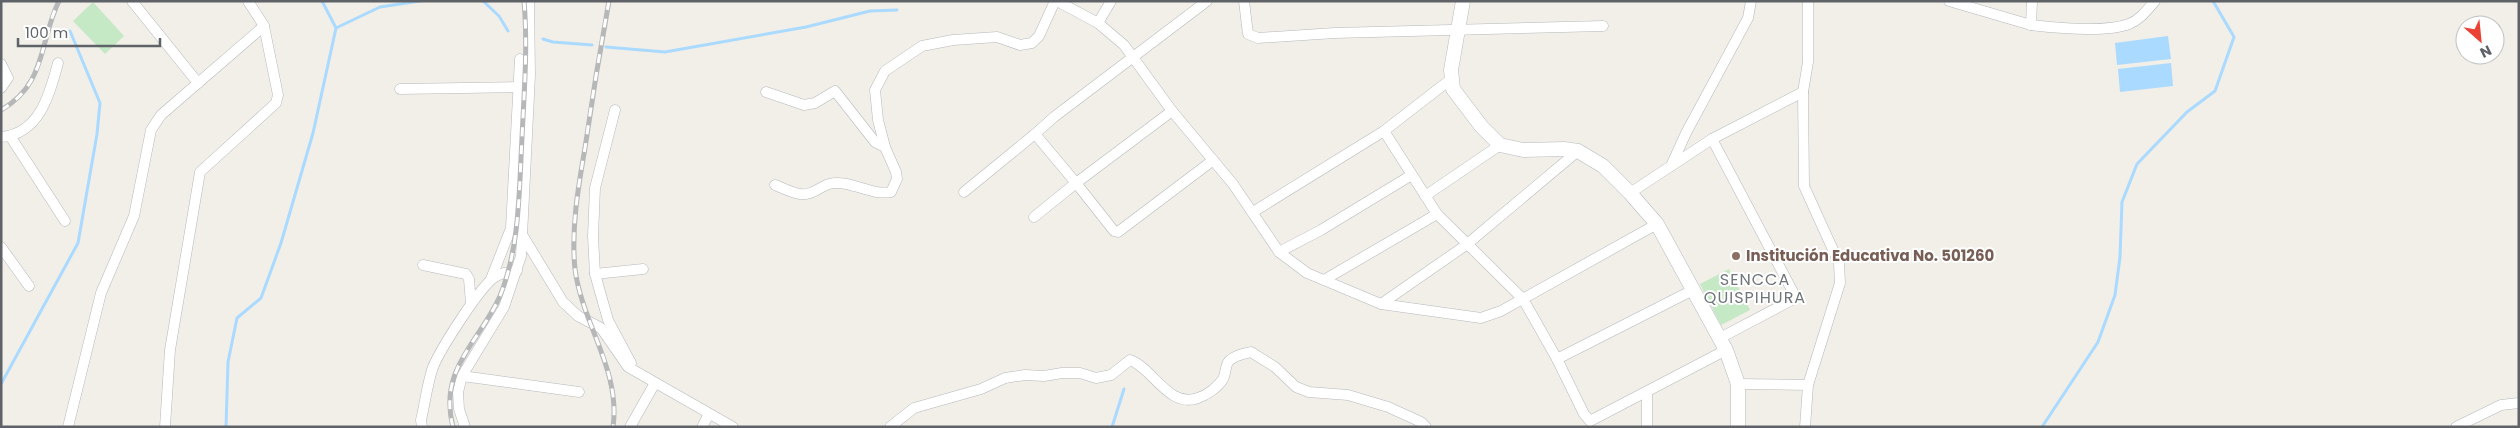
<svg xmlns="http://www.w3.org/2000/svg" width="2520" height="428" font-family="Poppins,sans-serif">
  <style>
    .green { fill: #c5e8c5 }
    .water { fill: #aadaff }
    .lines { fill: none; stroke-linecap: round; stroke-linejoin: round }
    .stream { stroke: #aadaff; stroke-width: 3 }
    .minor-casing { stroke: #b5b8bc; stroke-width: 11 }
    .secondary-casing { stroke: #b6babf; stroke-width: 15 }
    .minor { stroke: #fff; stroke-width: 10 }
    .secondary { stroke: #fff; stroke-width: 14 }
    .rail-casing { stroke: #b6b7b8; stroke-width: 5 }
    .rail { stroke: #fff; stroke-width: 3; stroke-dasharray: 9; stroke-linecap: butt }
    .education-dot { fill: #8d6e63; stroke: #fff; stroke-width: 2 }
    .labels { text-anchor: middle; stroke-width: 4; stroke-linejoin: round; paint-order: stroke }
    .education-label { font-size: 15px; font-weight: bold; fill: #785e54; stroke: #fff; text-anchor: start }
    .neighbourhood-label { font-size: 16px; letter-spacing: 1px; fill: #70757a; stroke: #fff }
  </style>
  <rect width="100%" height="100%" fill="#f1efe8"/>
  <g class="green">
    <path d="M 93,2 L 124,36 L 105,54 L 73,21 Z"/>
    <path d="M 1729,269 L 1750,310 L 1721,325 L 1700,284 Z"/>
  </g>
  <g class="water">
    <path d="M 2168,36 L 2171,59 L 2117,65 L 2115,43 Z"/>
    <path d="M 2171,63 L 2173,86 L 2120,92 L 2118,69 Z"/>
  </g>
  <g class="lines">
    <g class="stream">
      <path d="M 483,1 L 499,16 L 508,31"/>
      <path d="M 336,28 L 380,7 L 420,1"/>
      <path d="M 543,39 L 553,42 L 592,45"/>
      <path d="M 606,47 L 665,52 L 806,27 L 870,11 L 897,10"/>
      <path d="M 1,384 L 78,243 L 97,134 L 100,103 L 70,31"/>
      <path d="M 226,427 L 228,362 L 237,318 L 261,298 L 281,243 L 313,133 L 336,28 L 322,1"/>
      <path d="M 1112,427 L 1124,389"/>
      <path d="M 2042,427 L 2098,342 L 2115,295 L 2120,257 L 2122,202 L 2137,164 L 2187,112 L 2215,91 L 2234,37 L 2213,1"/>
    </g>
    <g class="minor-casing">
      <g id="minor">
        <path d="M 132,1 L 198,83"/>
        <path d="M 1057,1 L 1098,23 L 1124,45 L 1172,111 L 1233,184 L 1279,252 L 1307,273 L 1381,304 L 1481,318 L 1501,311 L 1657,224"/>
        <path d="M 1244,1 L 1248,34 L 1258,38 L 1335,33 L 1603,26"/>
        <path d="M 1949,1 L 2031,25"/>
        <path d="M 2032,1 L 2031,25 C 2057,28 2105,33 2129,24 C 2140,20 2147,10 2155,1"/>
        <path d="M 1098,23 L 1111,1"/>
        <path d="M 1,64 L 8,78 L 1,88"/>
        <path d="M 400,89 L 518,87"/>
        <path d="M 766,92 L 804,105 L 815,103 L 835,91 L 875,142 L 885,147"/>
        <path d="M 615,110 L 595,188 L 593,236 L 595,274 L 608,320 L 631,363"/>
        <path d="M 1172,111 L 1076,183 L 1035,134 L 1054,117 L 1207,1"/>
        <path d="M 1384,131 L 1451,79"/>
        <path d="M 10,136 L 65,221"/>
        <path d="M 1,137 C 40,134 50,93 58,63"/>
        <path d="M 1712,139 L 1794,294 L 1790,301 L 1720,338"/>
        <path d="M 1671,166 L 1686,133 L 1748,18 L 1751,1"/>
        <path d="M 775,185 C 783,188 792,193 800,194 C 812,196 819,187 829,184 C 850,179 870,196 891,192 L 897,179 L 896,172 L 885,147 L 878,120 L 875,90 L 885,71 L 922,46 L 953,40 L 997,37 L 1020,45 L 1032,43 L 1039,36 L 1055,1"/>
        <path d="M 964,192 L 1035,134"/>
        <path d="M 1630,193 L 1712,139 L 1803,92"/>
        <path d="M 1425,196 L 1500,145"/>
        <path d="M 1253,212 L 1384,131 L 1437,214 L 1523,299 L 1557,359 L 1584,414 L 1590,421 L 1726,350"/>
        <path d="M 1034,217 L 1076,183 L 1114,231 L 1118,232 L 1212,161"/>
        <path d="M 523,236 L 563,302 L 578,316 L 601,328 L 628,367 L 733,427"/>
        <path d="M 1,247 L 29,286"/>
        <path d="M 1279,252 L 1321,230 L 1410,176"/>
        <path d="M 423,265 L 466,274 L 469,279 L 471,304"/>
        <path d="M 595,274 L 643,269"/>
        <path d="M 491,279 L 511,228 L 520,59"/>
        <path d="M 1324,280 L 1437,214"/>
        <path d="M 1381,304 L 1466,245 L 1578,151"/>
        <path d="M 1557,359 L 1693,290"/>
        <path d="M 462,376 L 579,392"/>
        <path d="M 1738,384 L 1808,385"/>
        <path d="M 1647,392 L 1647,427"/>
        <path d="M 68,427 L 101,293 L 134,216 L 151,130 L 161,115 L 264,26"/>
        <path d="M 165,427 L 170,350 L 200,172 L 276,103 L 278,95 L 264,26 L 248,1"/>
        <path d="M 422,427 L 421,420 C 425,403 427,386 432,370 C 438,352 477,292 492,279 C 499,273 508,272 517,271"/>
        <path d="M 465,427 L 459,409 L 458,392 L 462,376 L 504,307 L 521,256 L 530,75 L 529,1"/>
        <path d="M 630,427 L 655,383"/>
        <path d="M 702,427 L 709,414"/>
        <path d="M 890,427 L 914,408 L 981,389 L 1005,378 L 1025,375 L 1044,376 L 1062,373 L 1080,373 L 1096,378 L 1111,375 L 1130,360 C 1153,368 1169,409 1198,398 C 1207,395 1218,387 1223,379 C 1226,374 1225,365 1229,361 C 1235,355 1243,354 1251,352 L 1275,367 L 1296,387 L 1309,392 L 1348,395 L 1388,407 L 1421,422 L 1426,427"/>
        <path d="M 1805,427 L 1808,385 L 1840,283 L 1839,263 L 1804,186 L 1803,92 L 1808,62 L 1808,1"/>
        <path d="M 2456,427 L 2501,405 L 2519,403"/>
      </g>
    </g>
    <g class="secondary-casing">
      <path id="secondary" d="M 1463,1 L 1451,70 L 1453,89 L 1481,126 L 1500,145 L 1523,150 L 1564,149 L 1578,151 L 1603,166 L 1630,193 L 1657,224 L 1726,350 L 1738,384 L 1738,427"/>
    </g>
    <use href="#minor" class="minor"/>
    <use href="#secondary" class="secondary"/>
    <g class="rail-casing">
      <g id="rail">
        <path d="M 609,1 C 600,50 592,99 585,148 C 578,188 571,229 575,269 C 582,324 621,370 613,427"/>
        <path d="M 1,110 C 47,84 39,41 59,1"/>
        <path d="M 453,427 C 438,369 479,343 500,296 C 520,247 519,190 522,138 C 524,92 528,47 524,1"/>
      </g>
    </g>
    <use href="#rail" class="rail"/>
  </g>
  <circle class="education-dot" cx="1736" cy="256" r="5"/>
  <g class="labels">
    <g class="education-label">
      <text x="1746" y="261">Institución Educativa No. 501260</text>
    </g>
    <g class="neighbourhood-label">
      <text x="1755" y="285">SENCCA<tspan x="1755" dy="18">QUISPIHURA</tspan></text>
    </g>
  </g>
  <rect width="2520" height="428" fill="none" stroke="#5f6368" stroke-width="5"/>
  <g transform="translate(2480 40) rotate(153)"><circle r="24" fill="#ffffff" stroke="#bfc1c3"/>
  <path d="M0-4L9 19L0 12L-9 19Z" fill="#ea4335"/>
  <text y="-8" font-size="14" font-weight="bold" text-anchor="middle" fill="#5f6368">N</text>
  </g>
  <path d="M18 38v8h142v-8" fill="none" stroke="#5f6368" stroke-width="2.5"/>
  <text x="25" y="38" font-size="15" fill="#5f6368" stroke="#ffffff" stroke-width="4" paint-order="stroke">100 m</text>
</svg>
